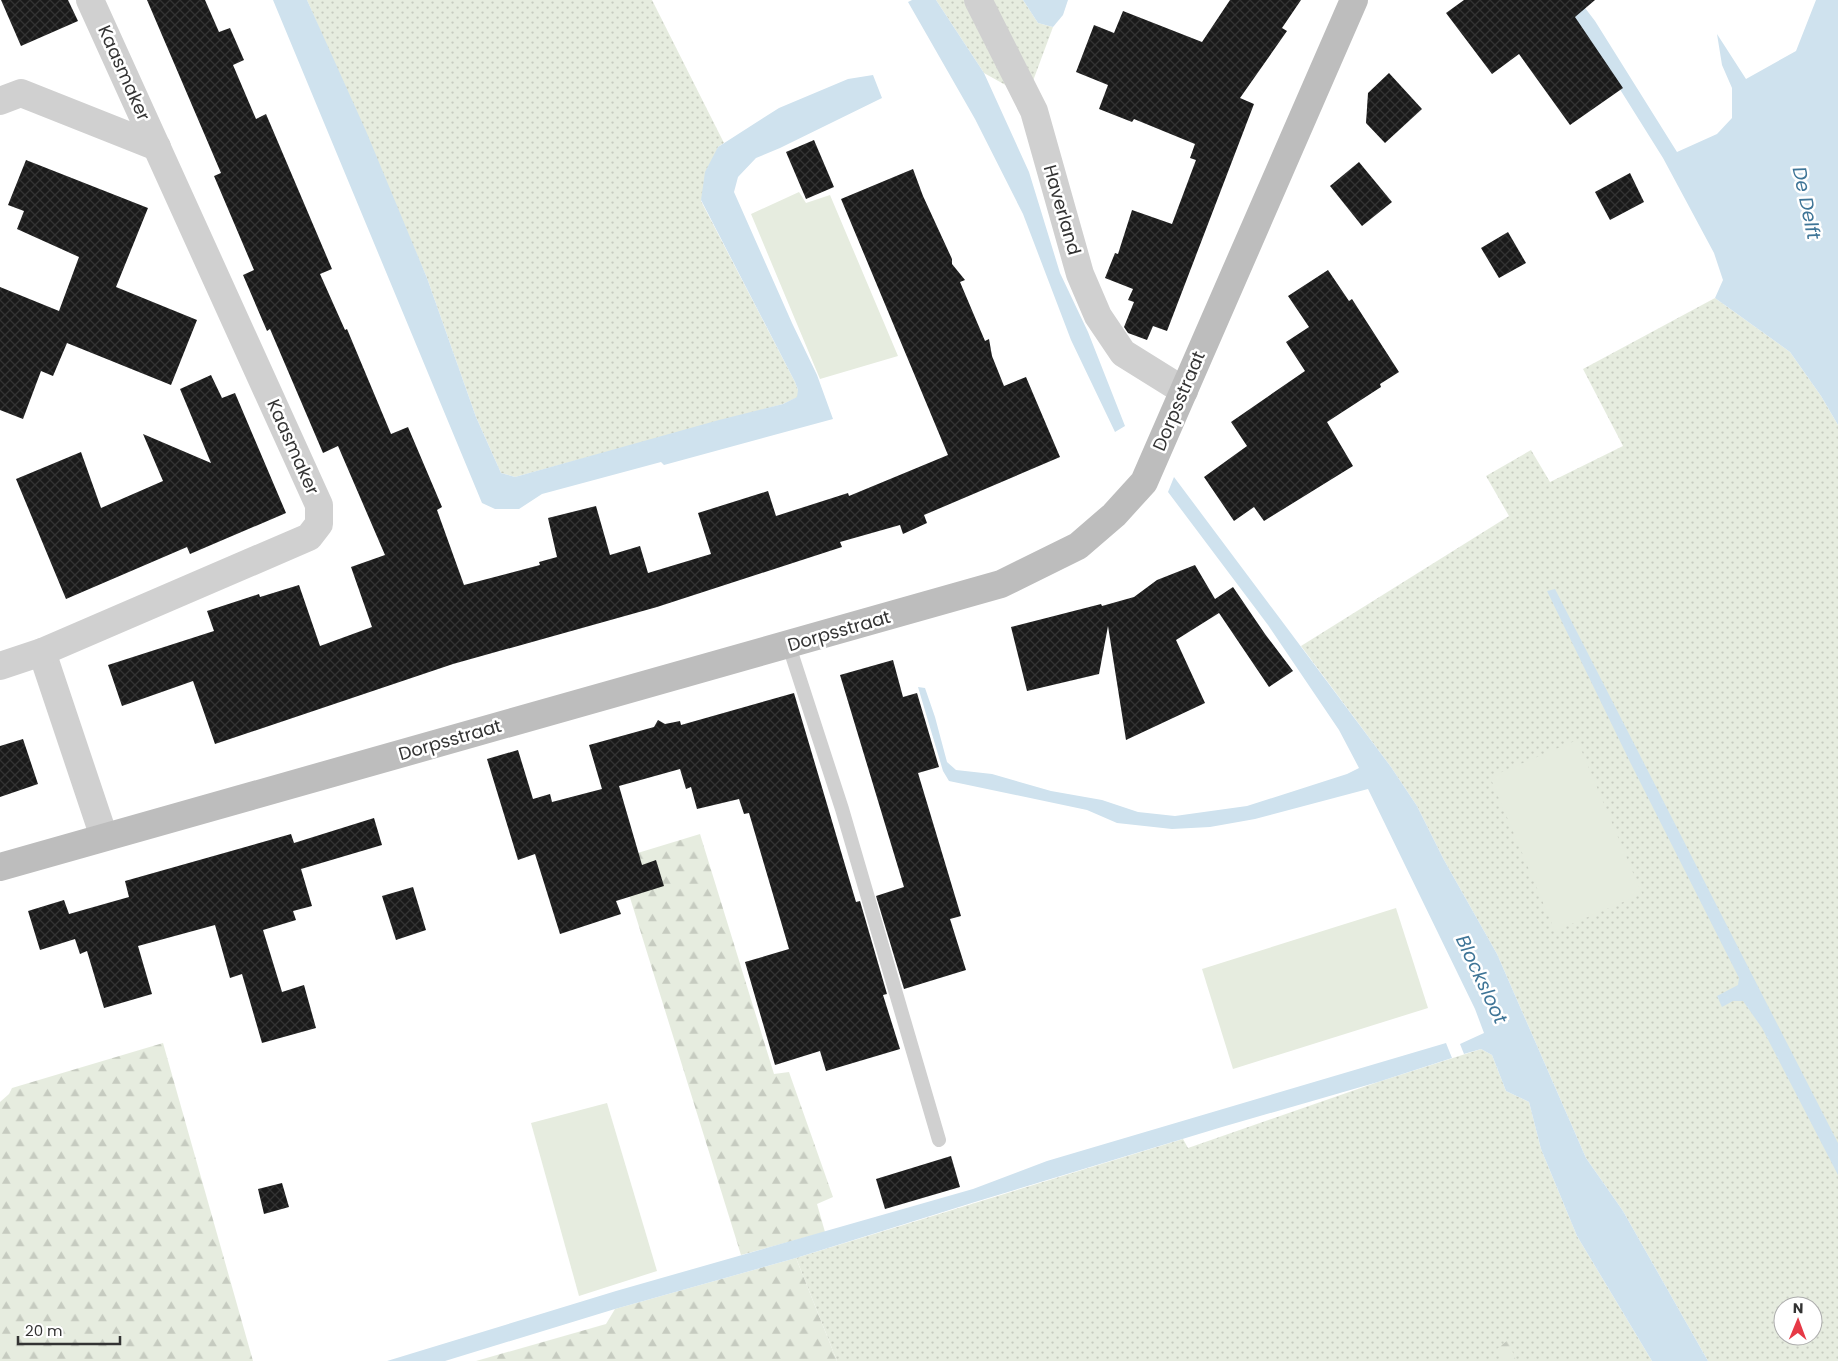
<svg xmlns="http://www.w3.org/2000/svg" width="1838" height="1361" font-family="Poppins,sans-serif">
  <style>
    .grass { fill: url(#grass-dots); fill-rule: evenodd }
    .forest { fill: url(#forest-firs) }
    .green { fill: #e6ecdf }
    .water { fill: #cfe2ee }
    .building { fill: url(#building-cross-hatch) }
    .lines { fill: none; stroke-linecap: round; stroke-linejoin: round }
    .lane { stroke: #d0d0d0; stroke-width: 14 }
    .street { stroke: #d0d0d0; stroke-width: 28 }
    .secondary { stroke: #bdbdbd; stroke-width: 28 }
    .labels { text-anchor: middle; stroke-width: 5; stroke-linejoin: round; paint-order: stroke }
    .street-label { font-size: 18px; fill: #333; stroke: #fff }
    .water-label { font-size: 19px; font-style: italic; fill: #3f7597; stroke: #fff }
  </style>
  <defs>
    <pattern id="grass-dots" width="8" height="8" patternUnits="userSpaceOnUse" patternTransform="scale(1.25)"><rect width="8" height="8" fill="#e6ecdf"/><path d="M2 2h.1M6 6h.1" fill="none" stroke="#c6cbc0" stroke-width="1.8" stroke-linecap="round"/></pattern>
    <pattern id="forest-firs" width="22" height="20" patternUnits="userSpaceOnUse" patternTransform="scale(1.25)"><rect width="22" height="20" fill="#e6ecdf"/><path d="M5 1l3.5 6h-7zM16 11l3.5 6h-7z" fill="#c6cbc0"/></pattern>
    <pattern id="building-cross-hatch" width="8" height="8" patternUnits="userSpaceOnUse" patternTransform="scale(1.25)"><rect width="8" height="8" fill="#1a1a1a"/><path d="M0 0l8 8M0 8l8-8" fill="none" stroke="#333"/></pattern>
  </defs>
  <rect width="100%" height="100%" fill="#fff"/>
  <g class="grass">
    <path d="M 307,0 L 652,0 L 724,143 L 718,147 L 701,201 L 795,382 L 798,390 L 798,397 L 783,404 L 515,477 L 501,473 L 476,417 L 427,278 Z"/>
    <path d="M 936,0 L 1023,0 L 1038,23 L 1053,27 L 1027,97 L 984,73 Z"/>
    <path d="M 1715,298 L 1790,352 L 1821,396 L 1838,425 L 1838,1361 L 1708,1361 L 1623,1211 L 1586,1158 L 1497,954 L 1444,860 L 1417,806 L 1391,767 L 1301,646 L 1509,516 L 1486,476 L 1531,450 L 1550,482 L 1623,446 L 1583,369 ZM 1783,1306 L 1813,1306 L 1813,1336 L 1783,1336 Z"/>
    <path d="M 1481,1049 L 1492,1055 L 1506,1091 L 1529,1102 L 1541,1149 L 1577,1236 L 1652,1361 L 837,1361 L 796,1258 L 1183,1139 L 1188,1148 L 1378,1082 Z"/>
  </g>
  <g class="forest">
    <path d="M 700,834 L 774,1074 L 789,1072 L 833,1197 L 817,1204 L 825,1232 L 741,1255 L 618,859 Z"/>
    <path d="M 163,1043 L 253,1361 L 0,1361 L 0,1102 L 9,1094 L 12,1088 Z"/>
    <path d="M 796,1258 L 837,1361 L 476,1361 L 606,1324 L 615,1309 Z"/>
    <path d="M 1508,1340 L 1516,1361 L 1502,1361 L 1497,1349 Z"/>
  </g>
  <g class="green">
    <path d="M 799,192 L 806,203 L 830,195 L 898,356 L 820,379 L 751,214 Z"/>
    <path d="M 1577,740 L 1642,894 L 1555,931 L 1490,777 Z"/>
    <path d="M 1396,908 L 1428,1008 L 1233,1069 L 1202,969 Z"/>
    <path d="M 607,1103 L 657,1271 L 579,1296 L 531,1123 Z"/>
  </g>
  <g class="water">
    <path d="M 273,0 L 307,0 L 366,131 L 427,278 L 476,417 L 501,473 L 515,477 L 719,420 L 783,404 L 797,397 L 798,390 L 795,382 L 701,200 L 705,172 L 718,147 L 779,108 L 848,79 L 873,75 L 882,98 L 780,148 L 756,158 L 738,177 L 734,192 L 792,323 L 817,375 L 833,419 L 664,465 L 661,462 L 542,494 L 519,509 L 495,509 L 482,503 Z"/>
    <path d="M 912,0 L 936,0 L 984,73 L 1029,172 L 1060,273 L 1088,332 L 1125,426 L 1115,432 L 1071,340 L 1023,214 L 975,119 L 908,2 Z"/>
    <path d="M 1023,0 L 1068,0 L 1063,15 L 1053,27 L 1038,23 Z"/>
    <path d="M 1564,0 L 1579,0 L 1595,21 L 1677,152 L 1717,134 L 1732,118 L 1732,88 L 1722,65 L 1717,34 L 1746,79 L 1796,51 L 1816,0 L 1838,0 L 1838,425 L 1821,396 L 1790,352 L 1715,298 L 1723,280 L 1714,253 L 1663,158 Z"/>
    <path d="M 1174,477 L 1391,767 L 1417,806 L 1444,860 L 1497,954 L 1586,1158 L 1623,1211 L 1708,1361 L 1652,1361 L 1577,1236 L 1541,1149 L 1529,1102 L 1506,1091 L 1492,1055 L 1481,1049 L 1464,1054 L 1460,1044 L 1484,1033 L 1475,1009 L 1368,789 L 1255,819 L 1210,827 L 1172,829 L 1117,823 L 1087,810 L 949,781 L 943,771 L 918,687 L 925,688 L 935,717 L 947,762 L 956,770 L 992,774 L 1051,791 L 1102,800 L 1138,812 L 1175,816 L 1247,806 L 1347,774 L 1359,768 L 1339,730 L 1268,625 L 1168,492 Z"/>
    <path d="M 1555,589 L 1838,1143 L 1838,1175 L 1762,1028 L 1743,1001 L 1733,1001 L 1722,1007 L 1717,996 L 1738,985 L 1739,978 L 1631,764 L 1547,591 Z"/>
    <path d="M 1446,1043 L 1452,1058 L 1378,1082 L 1222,1127 L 975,1202 L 796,1258 L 615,1309 L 445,1361 L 387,1361 L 616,1291 L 973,1189 L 1047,1161 Z"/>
  </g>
  <g class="building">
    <path d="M 1,0 L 68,0 L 78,21 L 21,46 Z"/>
    <path d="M 147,0 L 205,0 L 219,32 L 230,28 L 244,60 L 233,65 L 256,119 L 266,114 L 332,269 L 320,274 L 345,330 L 347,329 L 391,434 L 408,427 L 442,507 L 437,510 L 464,585 L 540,565 L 539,562 L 557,557 L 548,518 L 596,506 L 610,555 L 640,546 L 648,573 L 711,554 L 698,513 L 768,491 L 776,516 L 848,493 L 849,496 L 948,455 L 841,199 L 913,169 L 923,196 L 952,259 L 952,264 L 965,280 L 960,282 L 985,341 L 989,339 L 992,356 L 1004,386 L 1026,377 L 1060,457 L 924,515 L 927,523 L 903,534 L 900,525 L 840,542 L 842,547 L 657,607 L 453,664 L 215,744 L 193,681 L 122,706 L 108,665 L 214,631 L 207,611 L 259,594 L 260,597 L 299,585 L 320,646 L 372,627 L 351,567 L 385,555 L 338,446 L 323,453 L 270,329 L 267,331 L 243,275 L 254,270 L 214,176 L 221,173 Z"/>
    <path d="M 1230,0 L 1301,0 L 1282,28 L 1287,31 L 1240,98 L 1254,104 L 1167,331 L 1153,326 L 1147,340 L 1128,333 L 1124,327 L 1134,302 L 1128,300 L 1133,289 L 1105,278 L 1115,253 L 1118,254 L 1132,210 L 1172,224 L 1196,160 L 1190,158 L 1195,144 L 1134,119 L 1132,122 L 1099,109 L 1108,85 L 1076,72 L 1094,25 L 1114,33 L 1123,11 L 1202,42 Z"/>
    <path d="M 1464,0 L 1595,0 L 1575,17 L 1623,88 L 1570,125 L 1519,54 L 1492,74 L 1446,13 Z"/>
    <path d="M 1389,73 L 1422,109 L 1385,143 L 1366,123 L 1368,93 Z"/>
    <path d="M 814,140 L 834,187 L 806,199 L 786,152 Z"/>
    <path d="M 26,160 L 148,208 L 116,287 L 197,320 L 171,385 L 67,343 L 53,376 L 41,371 L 23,419 L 0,410 L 0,287 L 59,311 L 79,257 L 17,229 L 24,211 L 8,205 Z"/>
    <path d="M 1359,162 L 1392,202 L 1362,226 L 1330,186 Z"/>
    <path d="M 1630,173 L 1644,202 L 1610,220 L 1595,192 Z"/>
    <path d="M 1508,232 L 1526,263 L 1499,278 L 1481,248 Z"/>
    <path d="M 1328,270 L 1349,301 L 1352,299 L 1399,372 L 1380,384 L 1381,387 L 1327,422 L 1353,466 L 1264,521 L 1254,507 L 1234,521 L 1204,477 L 1247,446 L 1231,422 L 1305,371 L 1286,342 L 1309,327 L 1288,296 Z"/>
    <path d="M 211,375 L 222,398 L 235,393 L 286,513 L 190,554 L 187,547 L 66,599 L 16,479 L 81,452 L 101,508 L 163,481 L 143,434 L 211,463 L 180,389 Z"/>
    <path d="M 1195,565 L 1215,599 L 1233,587 L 1265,634 L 1293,671 L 1269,687 L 1219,613 L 1176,640 L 1205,703 L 1126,740 L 1108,626 L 1099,674 L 1027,691 L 1011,627 L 1101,604 L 1102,606 L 1134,597 L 1157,580 Z"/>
    <path d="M 893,660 L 903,697 L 917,693 L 939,767 L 918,773 L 961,916 L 950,919 L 966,970 L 904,989 L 876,896 L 904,887 L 840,675 Z"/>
    <path d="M 794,693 L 856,902 L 860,901 L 887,994 L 883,995 L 900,1049 L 826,1071 L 820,1051 L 775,1065 L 745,962 L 789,949 L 749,813 L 744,814 L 739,799 L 697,809 L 691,787 L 686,789 L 680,769 L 619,786 L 642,865 L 656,860 L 664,886 L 616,901 L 621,914 L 560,934 L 535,854 L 518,860 L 487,759 L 518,750 L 533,799 L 550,794 L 552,802 L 602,789 L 589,745 L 654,727 L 658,720 L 665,724 L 680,721 L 681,725 Z"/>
    <path d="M 23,739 L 38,784 L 0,797 L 0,746 Z"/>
    <path d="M 374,818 L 382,845 L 301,869 L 312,906 L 293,911 L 296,920 L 263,930 L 282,992 L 304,985 L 316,1028 L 262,1043 L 242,974 L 230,978 L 215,925 L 138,946 L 152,994 L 104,1008 L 87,951 L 80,954 L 75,939 L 40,950 L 28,911 L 64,900 L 69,914 L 129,897 L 125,881 L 291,834 L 294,843 Z"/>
    <path d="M 413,887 L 426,930 L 396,940 L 382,896 Z"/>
    <path d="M 951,1156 L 960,1187 L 885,1209 L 876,1179 Z"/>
    <path d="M 282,1183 L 289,1207 L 264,1214 L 258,1189 Z"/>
  </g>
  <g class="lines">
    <path class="lane" d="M 789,646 L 842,809 L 939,1140"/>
    <g class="street">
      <path d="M 978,0 L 1034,111 L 1080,274 L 1098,316 L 1123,353 L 1184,391"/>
      <path d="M 0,101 L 21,93 L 157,147"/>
      <path d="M 42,652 L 104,837"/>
      <path d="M 0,666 L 42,652 L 309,537 L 319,524 L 319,505 L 90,0"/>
    </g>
    <path class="secondary" d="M 0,867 L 1001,584 L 1078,546 L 1114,515 L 1144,482 L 1354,0"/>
  </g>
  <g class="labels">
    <g class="street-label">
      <text transform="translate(124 73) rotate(66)" y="6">Kaasmaker</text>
      <text transform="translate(1062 210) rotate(74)" y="6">Haverland</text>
      <text transform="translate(1179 401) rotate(-67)" y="6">Dorpsstraat</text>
      <text transform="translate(293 447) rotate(66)" y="6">Kaasmaker</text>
      <text transform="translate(839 631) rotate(-16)" y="6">Dorpsstraat</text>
      <text transform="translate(450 740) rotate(-16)" y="6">Dorpsstraat</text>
    </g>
    <g class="water-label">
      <text transform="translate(1807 203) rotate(78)" y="7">De Delft</text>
      <text transform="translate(1482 979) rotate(65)" y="7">Blocksloot</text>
    </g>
  </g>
  <g transform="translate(1798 1321) rotate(1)"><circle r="24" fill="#ffffff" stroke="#adadad"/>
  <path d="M0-4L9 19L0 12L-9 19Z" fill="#e63946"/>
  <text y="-8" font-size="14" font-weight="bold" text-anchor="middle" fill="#333333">N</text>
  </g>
  <path d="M18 1336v8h102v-8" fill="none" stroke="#333333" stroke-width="2.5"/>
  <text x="25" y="1336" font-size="15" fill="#333333" stroke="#ffffff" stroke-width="4" paint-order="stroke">20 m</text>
</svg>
